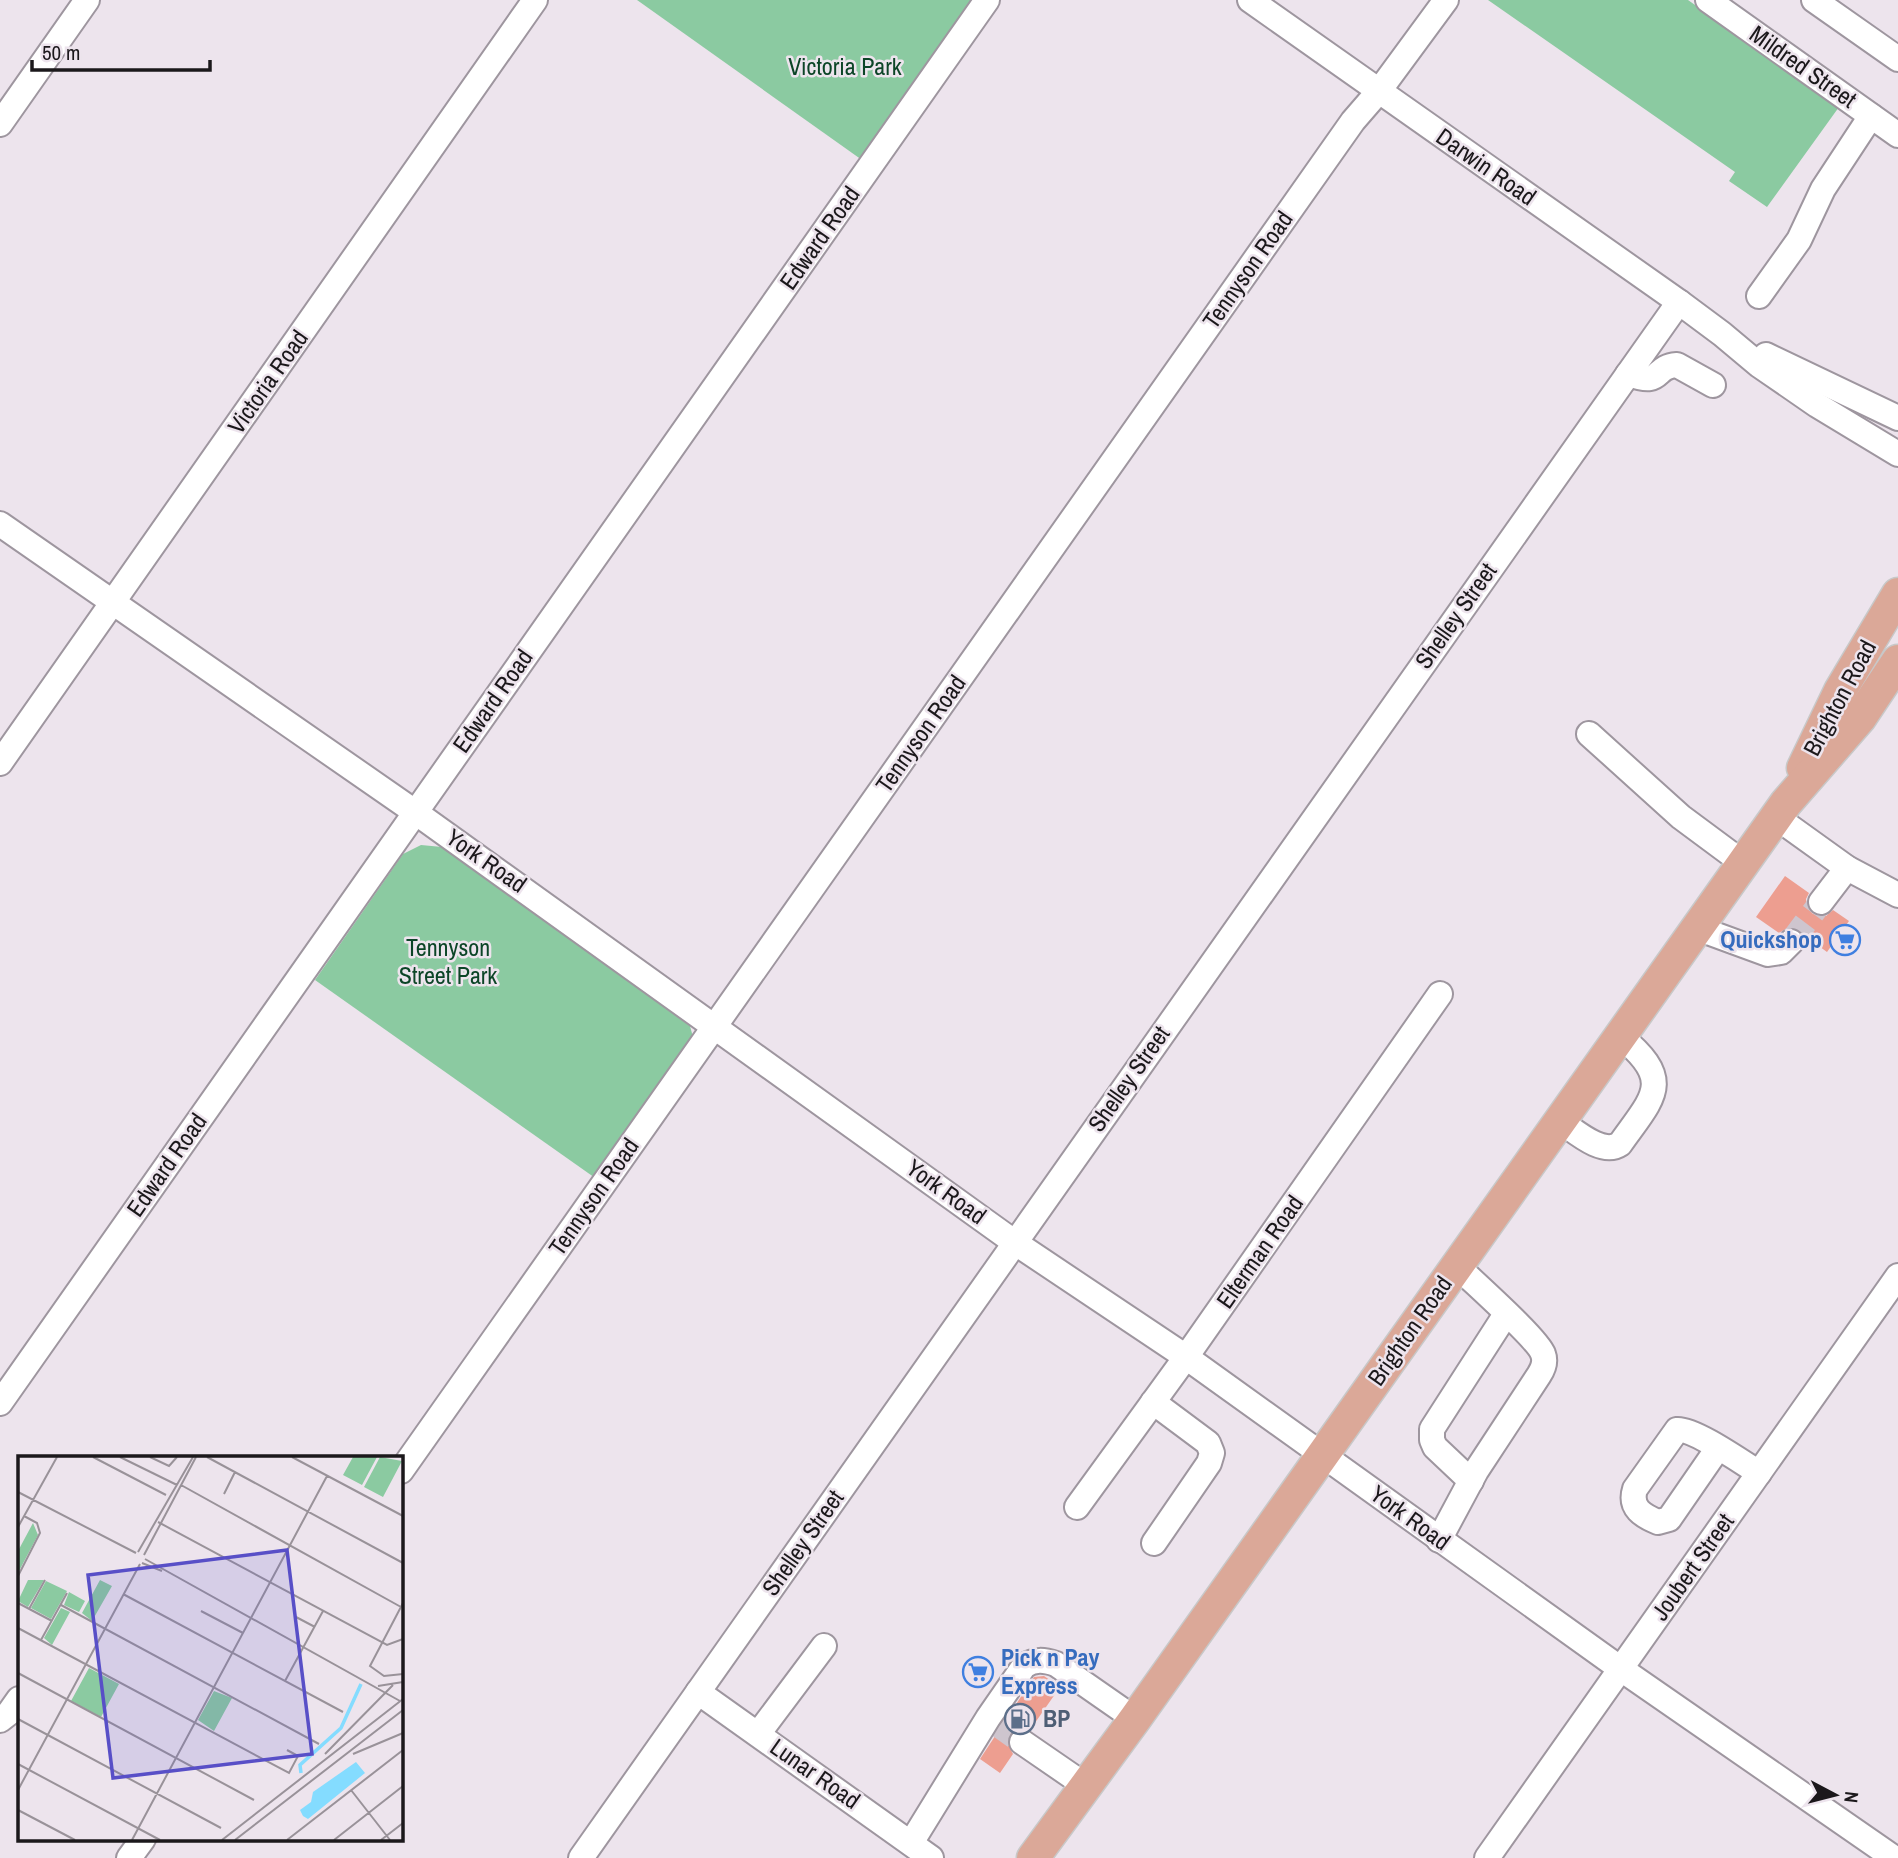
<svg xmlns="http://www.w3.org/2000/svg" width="1898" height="1858" font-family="'Archivo Narrow',sans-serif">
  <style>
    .green { fill: #8bcaa1 }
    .building { fill: #ed9e90 }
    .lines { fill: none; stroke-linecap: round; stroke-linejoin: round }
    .minor-tunnel { stroke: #cec5ce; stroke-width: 24; stroke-dasharray: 24 12; stroke-linecap: butt }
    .minor-casing { stroke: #9e969f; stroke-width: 28 }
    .major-casing { stroke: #c8c8c8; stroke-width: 35 }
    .minor { stroke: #fff; stroke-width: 24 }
    .major { stroke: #dba898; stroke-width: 32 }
    .labels { text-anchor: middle; stroke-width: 5; stroke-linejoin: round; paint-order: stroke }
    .park-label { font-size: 24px; fill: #0c4527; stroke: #ede4ed }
    .street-label { font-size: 24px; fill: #1b181b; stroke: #ede4ed }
    .shop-label { font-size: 24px; font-weight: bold; fill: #366cbe; stroke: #ede4ed; text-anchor: end }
    .service-label { font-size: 24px; font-weight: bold; fill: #4e5e75; stroke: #ede4ed; text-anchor: start }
    .inset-river { fill: none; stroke: #84dcff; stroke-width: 3.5 }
    .inset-road { fill: none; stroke: #999299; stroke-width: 2 }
    .view { fill: #584fc7; fill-opacity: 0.15; stroke: #584fc7; stroke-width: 3.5 }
    .inset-edge { fill: none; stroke: #1b181b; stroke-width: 3.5 }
  </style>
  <rect width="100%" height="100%" fill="#ede4ed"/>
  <g class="green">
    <path d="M 637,0 L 974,0 L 862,160 Z"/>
    <path d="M 1488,0 L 1688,0 L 1839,107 L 1767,207 L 1729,181 L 1735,172 Z"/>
    <path d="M 421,845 L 442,847 L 457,856 L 690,1026 L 694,1041 L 598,1180 L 315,980 L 403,854 Z"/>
  </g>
  <g class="building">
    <path d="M 1785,876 L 1809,893 L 1806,899 L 1807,907 L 1813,914 L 1826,916 L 1833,910 L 1849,921 L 1827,952 L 1809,939 L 1805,945 L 1802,932 L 1795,928 L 1787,928 L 1779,933 L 1756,917 Z"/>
    <path d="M 1044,1676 L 1060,1687 L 1030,1730 L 1022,1727 L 1010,1733 L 1007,1742 L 1013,1754 L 1000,1773 L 980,1759 L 1034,1677 Z"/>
  </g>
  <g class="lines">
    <g class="minor-tunnel">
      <path d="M 1791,942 L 1821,902"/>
      <path d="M 995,1723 L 1022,1742"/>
    </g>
    <g class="minor-casing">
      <g id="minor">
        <path d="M 1250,0 L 1679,302 L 1722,334 L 1759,365 L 1817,405 L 1898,454"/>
        <path d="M 1708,0 L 1898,135"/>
        <path d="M 1814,0 L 1898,59"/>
        <path d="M 0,124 L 87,0"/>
        <path d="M 1759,296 L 1799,240 L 1823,189 L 1871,116"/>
        <path d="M 1766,355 L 1898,418"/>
        <path d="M 1628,374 C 1665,387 1651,367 1677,365 L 1713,385"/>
        <path d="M 0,524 L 415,812 L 1014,1242 L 1186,1357 L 1621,1669 L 1894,1858"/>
        <path d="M 1589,734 L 1681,817 L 1743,863"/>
        <path d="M 0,763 L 535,0"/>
        <path d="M 1776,817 L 1847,868 L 1898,895"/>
        <path d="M 1821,902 L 1847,868"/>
        <path d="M 1697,928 L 1768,954 L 1781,952 L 1791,942"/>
        <path d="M 1560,1121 C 1575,1131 1602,1156 1620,1144 C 1654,1096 1675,1081 1620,1036"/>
        <path d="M 1153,1402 L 1208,1443 L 1212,1453 L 1209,1463 L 1154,1543"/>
        <path d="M 0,1403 L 987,0"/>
        <path d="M 1718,1448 L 1669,1519 L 1658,1522 C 1643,1516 1629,1508 1635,1489 L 1677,1430 C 1693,1428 1743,1463 1759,1473"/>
        <path d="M 401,1471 L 1353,121 L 1379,91 L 1446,0"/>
        <path d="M 1471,1481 L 1435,1447 L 1432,1440 L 1432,1429 L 1506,1314"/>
        <path d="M 1077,1507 L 1186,1357 L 1440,994"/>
        <path d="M 1439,1540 L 1476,1471 L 1539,1375 C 1543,1369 1546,1362 1543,1354 C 1538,1339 1472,1281 1457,1266"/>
        <path d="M 698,1692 L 931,1858"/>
        <path d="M 0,1720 L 9,1713 L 19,1699"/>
        <path d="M 758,1734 L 824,1646"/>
        <path d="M 1022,1742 L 1086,1786"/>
        <path d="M 911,1843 L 988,1718 L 1024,1666 C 1035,1659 1044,1660 1056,1664 L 1135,1719"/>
        <path d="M 129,1858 L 143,1839"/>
        <path d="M 581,1858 L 1679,302"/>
        <path d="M 1487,1858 L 1898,1276"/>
      </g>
    </g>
    <g class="major-casing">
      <g id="major">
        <path d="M 1803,768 L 1840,691 L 1898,594"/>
        <path d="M 1033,1858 L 1135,1719 L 1786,803 L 1860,718 L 1898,661"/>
      </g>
    </g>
    <use href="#minor" class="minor"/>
    <use href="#major" class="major"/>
  </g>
  <defs>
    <g id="supermarket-ring" transform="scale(1.575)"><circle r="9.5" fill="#ede4ed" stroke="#3f7fe0" stroke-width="1.5"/><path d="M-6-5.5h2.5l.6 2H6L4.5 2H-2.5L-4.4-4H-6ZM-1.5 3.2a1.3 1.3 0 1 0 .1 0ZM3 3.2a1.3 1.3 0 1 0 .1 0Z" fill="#3f7fe0"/></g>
    <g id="fuel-ring" transform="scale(1.575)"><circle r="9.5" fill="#ede4ed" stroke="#5c6f8a" stroke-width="1.5"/><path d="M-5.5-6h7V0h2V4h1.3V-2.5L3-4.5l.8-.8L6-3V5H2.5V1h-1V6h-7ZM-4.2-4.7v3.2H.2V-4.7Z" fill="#5c6f8a"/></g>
  </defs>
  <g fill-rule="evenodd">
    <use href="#supermarket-ring" x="1845" y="940"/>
    <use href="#supermarket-ring" x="978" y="1672"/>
    <use href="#fuel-ring" x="1020" y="1719"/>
  </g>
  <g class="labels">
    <g class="park-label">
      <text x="845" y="75">Victoria Park</text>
      <text x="448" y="956">Tennyson<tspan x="448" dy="28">Street Park</tspan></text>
    </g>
    <g class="street-label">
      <text transform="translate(1803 67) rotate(35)" y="8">Mildred Street</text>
      <text transform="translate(1486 167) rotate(35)" y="8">Darwin Road</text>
      <text transform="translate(820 238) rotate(-55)" y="8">Edward Road</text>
      <text transform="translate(1248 270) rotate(-55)" y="8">Tennyson Road</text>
      <text transform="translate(268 382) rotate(-55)" y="8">Victoria Road</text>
      <text transform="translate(1456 616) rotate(-55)" y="8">Shelley Street</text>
      <text transform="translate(1840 698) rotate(-62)" y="8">Brighton Road</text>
      <text transform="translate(493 701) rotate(-55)" y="8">Edward Road</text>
      <text transform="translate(921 734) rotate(-55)" y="8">Tennyson Road</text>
      <text transform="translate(486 861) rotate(35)" y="8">York Road</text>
      <text transform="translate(1129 1079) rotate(-55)" y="8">Shelley Street</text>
      <text transform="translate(167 1165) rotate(-55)" y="8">Edward Road</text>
      <text transform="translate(946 1192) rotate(36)" y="8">York Road</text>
      <text transform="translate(594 1197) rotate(-55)" y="8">Tennyson Road</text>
      <text transform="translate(1260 1252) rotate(-55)" y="8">Elterman Road</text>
      <text transform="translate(1410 1331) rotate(-55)" y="8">Brighton Road</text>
      <text transform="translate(1410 1518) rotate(36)" y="8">York Road</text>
      <text transform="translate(803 1543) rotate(-55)" y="8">Shelley Street</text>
      <text transform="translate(1693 1567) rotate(-55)" y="8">Joubert Street</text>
      <text transform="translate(815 1774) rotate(35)" y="8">Lunar Road</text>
    </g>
    <g class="shop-label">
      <text x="1822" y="948">Quickshop</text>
      <text x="1001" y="1666" text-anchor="start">Pick n Pay<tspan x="1001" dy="28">Express</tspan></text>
    </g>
    <g class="service-label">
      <text x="1043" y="1727">BP</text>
    </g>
  </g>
  <g transform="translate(18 1456)">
    <rect width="385" height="385" fill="#ede4ed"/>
    <path d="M 335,1 L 359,1 L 344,29 L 325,19 ZM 362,1 L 384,5 L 365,41 L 346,31 ZM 15,67 L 20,79 L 1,115 L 0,95 ZM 10,124 L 26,124 L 10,151 L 0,145 ZM 82,124 L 94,130 L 74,165 L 64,157 ZM 28,125 L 49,135 L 33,163 L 13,152 ZM 51,136 L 67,145 L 61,156 L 46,149 ZM 43,152 L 52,156 L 34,189 L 26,182 ZM 71,212 L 101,228 L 83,261 L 53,245 ZM 196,235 L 214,242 L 196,275 L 180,264 Z" fill="#8bcaa1"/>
    <path d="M 338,306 L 347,317 L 290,363 L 285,360 L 282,354 L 293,346 L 295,336 Z" fill="#84dcff"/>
    <path class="inset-river" d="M 283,317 L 282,309 L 323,272 L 343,228"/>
    <path class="inset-road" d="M 75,1 L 148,39M 102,1 L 159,29M 132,1 L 151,10 L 159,1M 189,1 L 385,107M 274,1 L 385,60M 163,29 L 383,151M 0,36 L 118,97M 206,38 L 217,16M 140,66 L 369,189 L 385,183M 0,71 L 39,1M 120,96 L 175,1M 126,99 L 178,1M 127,103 L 382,245M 124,107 L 144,115M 0,120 L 22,77 L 19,67 L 6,60M 105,138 L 325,256M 0,147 L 34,165M 385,147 L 352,210 L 366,220 L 385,218M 43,149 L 301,288M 11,153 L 27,124M 183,155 L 225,177M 278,161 L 297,171M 0,172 L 271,317 L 280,300 L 269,294M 23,184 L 49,137M 0,217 L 236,344M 267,225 L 305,155M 360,230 L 385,226M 0,263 L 203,372M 307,298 L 375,229M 335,298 L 385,277M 0,308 L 142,384M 0,334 L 122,108M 333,334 L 372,384M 0,354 L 57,384M 114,384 L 309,20M 204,384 L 385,243M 217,384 L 385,254M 269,384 L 385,294M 316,384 L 385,330M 363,384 L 385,367"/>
    <path class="view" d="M 269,94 L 294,298 L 95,322 L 70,119 Z"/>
    <rect width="385" height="385" class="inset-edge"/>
  </g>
  <g transform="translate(1835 1795) rotate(97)" stroke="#ede4ed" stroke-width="5" paint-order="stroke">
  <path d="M0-5L12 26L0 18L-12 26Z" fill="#1b181b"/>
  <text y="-10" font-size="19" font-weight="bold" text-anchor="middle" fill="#1b181b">N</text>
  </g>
  <path d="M32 60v10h178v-10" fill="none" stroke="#1b181b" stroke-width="3.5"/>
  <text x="42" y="60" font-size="21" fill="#1b181b" stroke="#ede4ed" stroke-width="5" paint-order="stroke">50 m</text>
</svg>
